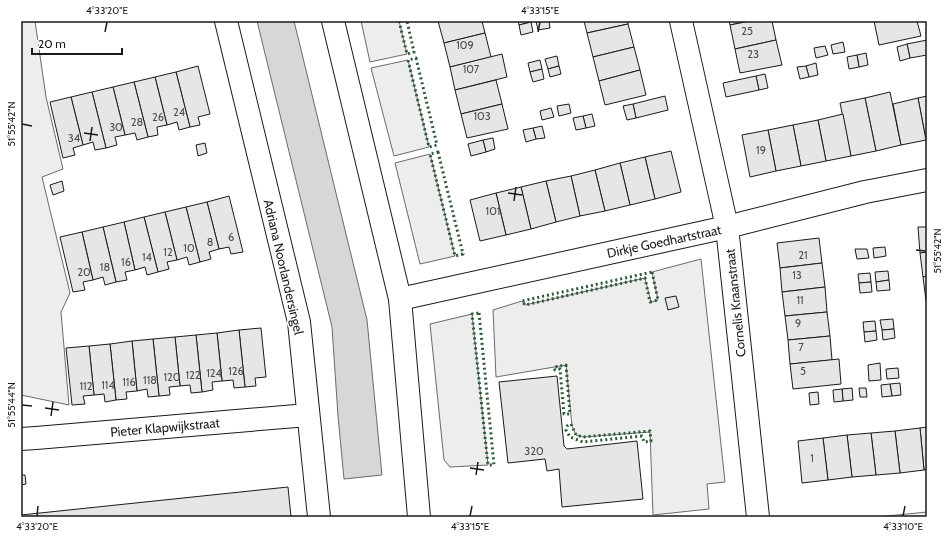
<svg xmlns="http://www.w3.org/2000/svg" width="948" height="538" font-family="Cabin,sans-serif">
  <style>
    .built { fill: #ededed; stroke: #6a6a6a }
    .water { fill: #d7d7d7; stroke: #6a6a6a }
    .building { fill: #e6e6e6; stroke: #1a1a1a }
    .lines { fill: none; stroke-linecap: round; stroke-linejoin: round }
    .minor-casing { stroke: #1a1a1a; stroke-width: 24 }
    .minor { stroke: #fff; stroke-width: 22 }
    .hedge { stroke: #2b5a34; stroke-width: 3; stroke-dasharray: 2 3; stroke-linecap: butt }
    .ticks { fill: none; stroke: #1a1a1a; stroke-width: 1.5 }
    .labels { text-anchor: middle; stroke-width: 3; stroke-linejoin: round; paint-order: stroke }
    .number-label { font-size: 11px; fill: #4d4d4d }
    .street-label { font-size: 13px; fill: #1a1a1a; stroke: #fff }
    .neatline { fill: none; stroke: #1a1a1a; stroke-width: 1.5 }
    .ticks-label { font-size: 10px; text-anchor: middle; fill: #1a1a1a }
  </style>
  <rect width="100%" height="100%" fill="#fff"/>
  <g class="built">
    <path d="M 21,21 L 35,21 L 46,97 L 63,169 L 42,177 L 70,293 L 61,312 L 69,405 L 21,395 Z"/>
    <path d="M 361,21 L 399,21 L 407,54 L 370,62 Z"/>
    <path d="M 408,60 L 429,147 L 394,156 L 371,68 Z"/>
    <path d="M 430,154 L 455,256 L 420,264 L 395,163 Z"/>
    <path d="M 701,259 L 725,482 L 707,484 L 709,509 L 653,515 L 650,432 L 583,437 L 576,435 L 572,426 L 566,365 L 496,377 L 493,310 L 522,301 L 525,305 L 645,278 L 651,302 L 658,300 L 652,272 Z"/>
    <path d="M 472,314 L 488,465 L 450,467 L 444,460 L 430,324 Z"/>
    <path d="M 927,512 L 927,517 L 877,517 Z"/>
  </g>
  <path class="water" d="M 257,21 L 294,21 L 367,320 L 382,475 L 344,479 L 338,416 L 332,327 Z"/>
  <g class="building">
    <path d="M 438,21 L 482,21 L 485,33 L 444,43 Z"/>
    <path d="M 518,21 L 530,21 L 531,22 L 519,25 Z"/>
    <path d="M 536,21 L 549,21 L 550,28 L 538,30 Z"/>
    <path d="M 584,21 L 628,21 L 628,24 L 587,33 Z"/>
    <path d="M 729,21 L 750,21 L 730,25 Z"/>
    <path d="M 750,21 L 772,21 L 776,40 L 735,49 L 730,25 Z"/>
    <path d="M 874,21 L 917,21 L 921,36 L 879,45 Z"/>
    <path d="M 531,22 L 533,32 L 521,35 L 519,25 Z"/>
    <path d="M 628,24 L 634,47 L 593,57 L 587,33 Z"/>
    <path d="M 485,33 L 491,57 L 450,67 L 444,43 Z"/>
    <path d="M 776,40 L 782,65 L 740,73 L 735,49 Z"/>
    <path d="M 927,40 L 927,55 L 910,58 L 907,44 Z"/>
    <path d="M 843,42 L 845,52 L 833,54 L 831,45 Z"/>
    <path d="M 907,44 L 910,58 L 900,61 L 897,47 Z"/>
    <path d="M 825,46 L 828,55 L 816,58 L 814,48 Z"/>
    <path d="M 634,47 L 640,70 L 599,81 L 593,57 Z"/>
    <path d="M 866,53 L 868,65 L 859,67 L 857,55 Z"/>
    <path d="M 502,54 L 507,77 L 455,90 L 450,67 Z"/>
    <path d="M 857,55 L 859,67 L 849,69 L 847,57 Z"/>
    <path d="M 557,56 L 559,66 L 548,69 L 545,59 Z"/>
    <path d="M 540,60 L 542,69 L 530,72 L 528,63 Z"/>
    <path d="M 816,63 L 818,75 L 809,77 L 806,66 Z"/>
    <path d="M 198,66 L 210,114 L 198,117 L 200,125 L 190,127 L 176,72 Z"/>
    <path d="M 559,66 L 561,74 L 550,77 L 548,69 Z"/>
    <path d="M 806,66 L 809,77 L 800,79 L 797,67 Z"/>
    <path d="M 542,69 L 544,79 L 533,82 L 530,72 Z"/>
    <path d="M 640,70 L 646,95 L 605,105 L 599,81 Z"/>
    <path d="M 176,72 L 190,127 L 179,130 L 177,122 L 167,125 L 155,77 Z"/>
    <path d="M 765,74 L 768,88 L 759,90 L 756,76 Z"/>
    <path d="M 756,76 L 759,90 L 726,97 L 723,83 Z"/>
    <path d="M 155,77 L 167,125 L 157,127 L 158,135 L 148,137 L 134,82 Z"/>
    <path d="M 496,80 L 502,104 L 461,114 L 455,90 Z"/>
    <path d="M 134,82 L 148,137 L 137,140 L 135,133 L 125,135 L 113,87 Z"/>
    <path d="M 113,87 L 125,135 L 115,137 L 117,145 L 106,148 L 92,92 Z"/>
    <path d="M 92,92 L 106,148 L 95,150 L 93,142 L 83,145 L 71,97 Z"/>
    <path d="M 890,92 L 901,145 L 876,151 L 865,98 Z"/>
    <path d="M 665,96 L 668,110 L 636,118 L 633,104 Z"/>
    <path d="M 927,96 L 927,140 L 926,140 L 918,98 Z"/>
    <path d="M 71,97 L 83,145 L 73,148 L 75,155 L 63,158 L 50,102 Z"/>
    <path d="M 865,98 L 876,151 L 851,156 L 840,103 Z"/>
    <path d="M 918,98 L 926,140 L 901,145 L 893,104 Z"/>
    <path d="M 502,104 L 508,129 L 467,138 L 461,114 Z"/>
    <path d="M 569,104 L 571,113 L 559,116 L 557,106 Z"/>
    <path d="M 633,104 L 636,118 L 627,120 L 623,106 Z"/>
    <path d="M 551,108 L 554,117 L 542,120 L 540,111 Z"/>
    <path d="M 592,114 L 595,126 L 586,128 L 583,116 Z"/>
    <path d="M 843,114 L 851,156 L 826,161 L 818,120 Z"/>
    <path d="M 583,116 L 586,128 L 576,130 L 573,118 Z"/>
    <path d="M 818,120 L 826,161 L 801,166 L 793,125 Z"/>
    <path d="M 793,125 L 801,166 L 776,171 L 768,130 Z"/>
    <path d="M 542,126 L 545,138 L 536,139 L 533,128 Z"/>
    <path d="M 533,128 L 536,139 L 526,142 L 523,130 Z"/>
    <path d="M 768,130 L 776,171 L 750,177 L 742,135 Z"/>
    <path d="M 493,138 L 495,149 L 486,152 L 483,140 Z"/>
    <path d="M 483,140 L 486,152 L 471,156 L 468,144 Z"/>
    <path d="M 205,143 L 207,153 L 198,156 L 196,145 Z"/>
    <path d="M 671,151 L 681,192 L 655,199 L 645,157 Z"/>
    <path d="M 645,157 L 655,199 L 630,205 L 620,163 Z"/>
    <path d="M 620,163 L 630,205 L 605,211 L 595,170 Z"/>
    <path d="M 595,170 L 605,211 L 580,216 L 571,176 Z"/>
    <path d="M 571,176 L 580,216 L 556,222 L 546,181 Z"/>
    <path d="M 62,181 L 64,191 L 53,195 L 50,185 Z"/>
    <path d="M 546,181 L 556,222 L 531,229 L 521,187 Z"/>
    <path d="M 521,187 L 531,229 L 506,235 L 496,193 Z"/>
    <path d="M 496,193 L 506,235 L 480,241 L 470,200 Z"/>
    <path d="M 229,196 L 243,252 L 231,254 L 229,247 L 219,249 L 207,202 Z"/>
    <path d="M 207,202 L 219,249 L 209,252 L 211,259 L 200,262 L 186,207 Z"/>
    <path d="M 186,207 L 200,262 L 189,265 L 187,257 L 177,260 L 165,212 Z"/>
    <path d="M 165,212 L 177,260 L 167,262 L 169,269 L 158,272 L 144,217 Z"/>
    <path d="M 144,217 L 158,272 L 147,275 L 145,267 L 135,270 L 124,222 Z"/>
    <path d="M 124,222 L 135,270 L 125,272 L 127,280 L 116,282 L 103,227 Z"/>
    <path d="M 103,227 L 116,282 L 105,285 L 103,277 L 93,280 L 82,232 Z"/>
    <path d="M 918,227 L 927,227 L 927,252 L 920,253 Z"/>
    <path d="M 82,232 L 93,280 L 83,282 L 85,290 L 73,292 L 60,237 Z"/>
    <path d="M 819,238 L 822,263 L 780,268 L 777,243 Z"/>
    <path d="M 885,247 L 886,256 L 874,258 L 873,248 Z"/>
    <path d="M 855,249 L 867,249 L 869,258 L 857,259 Z"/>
    <path d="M 927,252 L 927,276 L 923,277 L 920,253 Z"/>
    <path d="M 822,263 L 825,287 L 782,292 L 780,268 Z"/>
    <path d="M 888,271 L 889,280 L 876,282 L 875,272 Z"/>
    <path d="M 870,273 L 871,282 L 859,283 L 858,274 Z"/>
    <path d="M 927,276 L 927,301 L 926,301 L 923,277 Z"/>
    <path d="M 889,280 L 890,290 L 877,291 L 876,282 Z"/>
    <path d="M 871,282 L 872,292 L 860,293 L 859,283 Z"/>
    <path d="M 825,287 L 827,312 L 785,316 L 782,292 Z"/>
    <path d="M 676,296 L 679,307 L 668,310 L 665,298 Z"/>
    <path d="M 827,312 L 830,336 L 788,340 L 785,316 Z"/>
    <path d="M 893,319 L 894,329 L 882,330 L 880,320 Z"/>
    <path d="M 875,321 L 876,331 L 864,332 L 863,322 Z"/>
    <path d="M 261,328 L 266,377 L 255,378 L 256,386 L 245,387 L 239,330 Z"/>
    <path d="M 894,329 L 895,338 L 883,340 L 882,330 Z"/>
    <path d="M 239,330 L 245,387 L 234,388 L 233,380 L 222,381 L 217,333 Z"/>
    <path d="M 876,331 L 877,340 L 865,342 L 864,332 Z"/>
    <path d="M 217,333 L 222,381 L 212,382 L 213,390 L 202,392 L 196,335 Z"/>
    <path d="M 196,335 L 202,392 L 191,393 L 190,385 L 180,386 L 175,337 Z"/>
    <path d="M 830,336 L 832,360 L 790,364 L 788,340 Z"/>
    <path d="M 175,337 L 180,386 L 169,387 L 170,395 L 159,396 L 153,339 Z"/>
    <path d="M 153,339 L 159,396 L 148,397 L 147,389 L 137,391 L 132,341 Z"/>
    <path d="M 132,341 L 137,391 L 126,392 L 127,399 L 116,400 L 110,344 Z"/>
    <path d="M 110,344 L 116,400 L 105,402 L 104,394 L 94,395 L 89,346 Z"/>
    <path d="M 89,346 L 94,395 L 83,396 L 85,404 L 72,405 L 66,348 Z"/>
    <path d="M 839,359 L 841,384 L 793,389 L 790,364 Z"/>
    <path d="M 880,363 L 881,380 L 869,381 L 868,365 Z"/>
    <path d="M 898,368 L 899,378 L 887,379 L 886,369 Z"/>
    <path d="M 557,376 L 564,446 L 567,449 L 637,441 L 643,499 L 562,507 L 559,469 L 547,471 L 545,459 L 508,463 L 499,382 Z"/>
    <path d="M 900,383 L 901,395 L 892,396 L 890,384 Z"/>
    <path d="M 890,384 L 892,396 L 882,397 L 881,385 Z"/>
    <path d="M 852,388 L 853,400 L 843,401 L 842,389 Z"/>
    <path d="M 859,388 L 866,388 L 867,397 L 860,397 Z"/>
    <path d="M 842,389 L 843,401 L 834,402 L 833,390 Z"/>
    <path d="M 818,392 L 819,404 L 810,405 L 809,393 Z"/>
    <path d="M 927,427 L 927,470 L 924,470 L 920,428 Z"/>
    <path d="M 920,428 L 924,470 L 900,473 L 895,431 Z"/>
    <path d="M 895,431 L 900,473 L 876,475 L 871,433 Z"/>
    <path d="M 871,433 L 876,475 L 852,477 L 847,435 Z"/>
    <path d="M 847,435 L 852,477 L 828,480 L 823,438 Z"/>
    <path d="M 823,438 L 828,480 L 802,483 L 798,441 Z"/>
    <path d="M 21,475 L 25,475 L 26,484 L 21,485 Z"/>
    <path d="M 288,487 L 291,517 L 21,517 L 21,515 Z"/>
  </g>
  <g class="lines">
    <g class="minor-casing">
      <g id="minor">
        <path d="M 226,21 L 299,322 L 319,517"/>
        <path d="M 333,21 L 400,299 L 419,517"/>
        <path d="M 681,21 L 727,227 L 758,517"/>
        <path d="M 400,299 L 727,227 L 865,192 L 927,180"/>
        <path d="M 21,439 L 36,438 L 308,415"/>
      </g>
    </g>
    <use href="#minor" class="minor"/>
    <g class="hedge">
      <path d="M 399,21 L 407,54 L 414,52 L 407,21"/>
      <path d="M 416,58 L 437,145 L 429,147 L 408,60 Z"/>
      <path d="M 438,152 L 463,254 L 455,256 L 430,154 Z"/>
      <path d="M 652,272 L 658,300 L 650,302 L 645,278 L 525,305 L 522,301 Z"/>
      <path d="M 479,313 L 494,465 L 488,465 L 472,314 Z"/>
      <path d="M 566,365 L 570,414 L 564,414 L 560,369 L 555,370 L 554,367 Z"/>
      <path d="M 571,424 L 576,435 L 583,437 L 650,431 L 651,441 L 644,442 L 642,436 L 583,442 L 570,437 L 566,430 L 567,426 Z"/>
    </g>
  </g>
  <path class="ticks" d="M 105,32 L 107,22M 538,32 L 540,22M 22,124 L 32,126M 84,133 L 98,135M 90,141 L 92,127M 508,193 L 522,195M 514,201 L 516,187M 916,250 L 926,251M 22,405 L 32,406M 45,408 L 59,410M 51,416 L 53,402M 470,468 L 484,470M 476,475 L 478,462M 37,516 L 38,506M 470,516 L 472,506M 903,516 L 905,506"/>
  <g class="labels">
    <g class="number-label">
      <text x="747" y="35">25</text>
      <text x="465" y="49">109</text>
      <text x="753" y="58">23</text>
      <text x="471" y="73">107</text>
      <text x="179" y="116">24</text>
      <text x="482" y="120">103</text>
      <text x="158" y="121">26</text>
      <text x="137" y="126">28</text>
      <text x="116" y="131">30</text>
      <text x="74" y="142">34</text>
      <text x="761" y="154">19</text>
      <text x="493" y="215">101</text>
      <text x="231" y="241">6</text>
      <text x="210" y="246">8</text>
      <text x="189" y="252">10</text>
      <text x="168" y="256">12</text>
      <text x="803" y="259">21</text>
      <text x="147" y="261">14</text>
      <text x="126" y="266">16</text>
      <text x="105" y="271">18</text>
      <text x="84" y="276">20</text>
      <text x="797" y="279">13</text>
      <text x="800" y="304">11</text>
      <text x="798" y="327">9</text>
      <text x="801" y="351">7</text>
      <text x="236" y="375">126</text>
      <text x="803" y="375">5</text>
      <text x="214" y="377">124</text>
      <text x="193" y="379">122</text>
      <text x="172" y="381">120</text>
      <text x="150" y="384">118</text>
      <text x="129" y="386">116</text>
      <text x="108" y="389">114</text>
      <text x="86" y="390">112</text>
      <text x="534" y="455">320</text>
      <text x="812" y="462">1</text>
    </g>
    <g class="street-label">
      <text transform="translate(664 241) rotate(-12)" y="5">Dirkje Goedhartstraat</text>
      <text transform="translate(284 267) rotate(77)" y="5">Adriana Noorlandersingel</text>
      <text transform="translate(735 303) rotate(-96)" y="5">Cornelis Kraanstraat</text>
      <text transform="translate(165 427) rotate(-5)" y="5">Pieter Klapwijkstraat</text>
    </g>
  </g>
  <rect width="948" height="538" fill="none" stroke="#ffffff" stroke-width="44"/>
  <path d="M32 48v6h90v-6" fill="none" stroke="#1a1a1a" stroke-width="2"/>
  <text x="38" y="48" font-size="12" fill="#1a1a1a" stroke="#ffffff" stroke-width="3" paint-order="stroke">20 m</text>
  <rect x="22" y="22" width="904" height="494" class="neatline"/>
  <g class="ticks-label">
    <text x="107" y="14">4°33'20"E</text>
    <text x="540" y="14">4°33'15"E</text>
    <text transform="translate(11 124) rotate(-90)" y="4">51°55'42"N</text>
    <text transform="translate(937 251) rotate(-90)" y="4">51°55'42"N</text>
    <text transform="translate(11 405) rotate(-90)" y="4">51°55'44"N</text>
    <text x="37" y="530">4°33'20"E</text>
    <text x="470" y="530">4°33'15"E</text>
    <text x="903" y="530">4°33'10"E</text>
  </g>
</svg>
